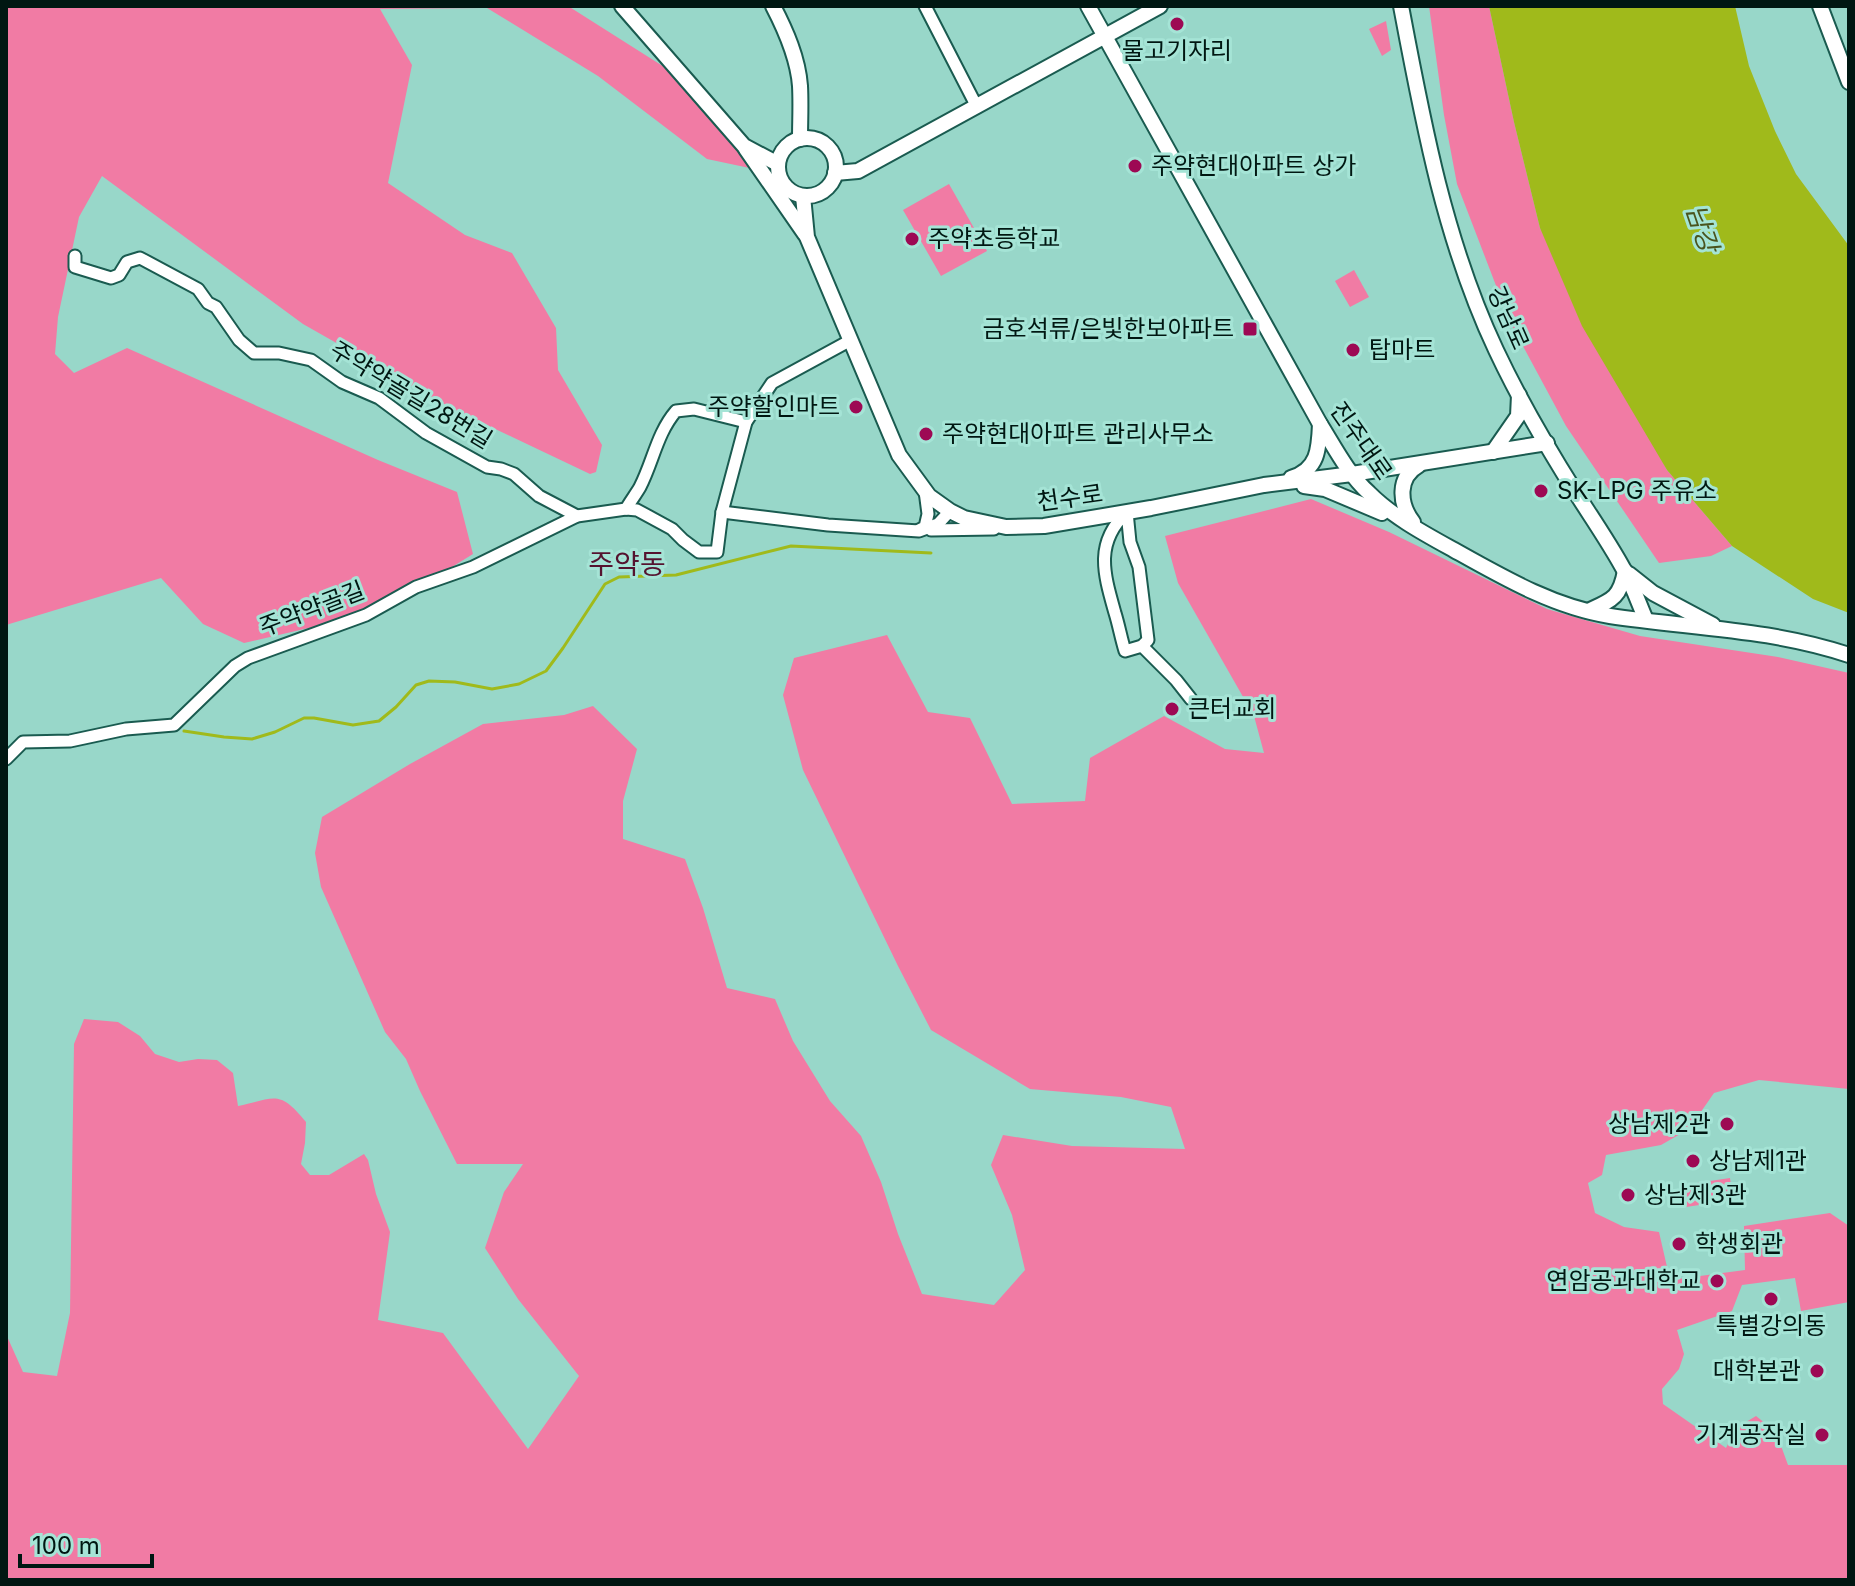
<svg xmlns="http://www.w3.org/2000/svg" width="1855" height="1586" font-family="Inter,'Noto Sans KR',sans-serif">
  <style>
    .green { fill: #f17ba4 }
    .water { fill: #a0ba1b }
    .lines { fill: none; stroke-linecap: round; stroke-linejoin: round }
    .stream { stroke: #a0ba1b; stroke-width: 3 }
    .minor-casing { stroke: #1a5b50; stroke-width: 15 }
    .tertiary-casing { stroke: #1a5b50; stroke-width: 18 }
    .minor { stroke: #fff; stroke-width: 11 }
    .tertiary { stroke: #fff; stroke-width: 14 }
    .poi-dot { fill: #9d0954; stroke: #a5e4d6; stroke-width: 3 }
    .labels { text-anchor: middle; stroke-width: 6; stroke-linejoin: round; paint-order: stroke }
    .poi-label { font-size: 24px; fill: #001712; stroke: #a5e4d6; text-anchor: start }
    .street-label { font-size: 24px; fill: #001712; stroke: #a5e4d6 }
    .water-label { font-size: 26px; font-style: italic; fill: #49541d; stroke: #a5e4d6 }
    .quarter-label { font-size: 28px; fill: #55132f; stroke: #a5e4d6 }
  </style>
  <rect width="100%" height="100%" fill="#98d7c9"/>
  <g class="green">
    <path d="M 6,6 L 568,6 L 680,77 L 759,170 L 707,159 L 598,76 L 487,8 L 380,9 L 412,65 L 388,183 L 465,235 L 512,253 L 556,328 L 558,370 L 602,445 L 596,472 L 590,474 L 451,408 L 303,324 L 102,176 L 79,217 L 58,317 L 55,354 L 74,373 L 127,348 L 378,460 L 457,492 L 473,554 L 381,611 L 244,643 L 203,624 L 161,578 L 6,625 Z"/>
    <path d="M 1429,6 L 1489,6 L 1514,122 L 1540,228 L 1667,470 L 1732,546 L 1711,556 L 1659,563 L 1566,426 L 1510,322 L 1457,184 L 1444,115 Z"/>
    <path d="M 1386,21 L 1391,50 L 1382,56 L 1369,29 Z"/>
    <path d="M 949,184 L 987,251 L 941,276 L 903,210 Z"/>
    <path d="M 1354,270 L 1369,297 L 1350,307 L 1335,281 Z"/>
    <path d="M 1311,499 L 1389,532 L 1547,609 L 1640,636 L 1778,657 L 1849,673 L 1849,1089 L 1759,1080 L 1714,1093 L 1689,1129 L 1661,1145 L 1606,1155 L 1602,1175 L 1588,1183 L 1595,1213 L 1624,1227 L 1659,1232 L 1670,1280 L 1745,1270 L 1744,1226 L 1830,1213 L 1849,1226 L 1849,1302 L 1801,1311 L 1795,1278 L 1742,1285 L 1732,1311 L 1677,1330 L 1684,1354 L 1679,1369 L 1662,1389 L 1663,1404 L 1726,1448 L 1736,1428 L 1756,1416 L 1776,1432 L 1788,1465 L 1849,1465 L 1849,1580 L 6,1580 L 6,1334 L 23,1372 L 57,1376 L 70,1313 L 74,1044 L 84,1019 L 118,1022 L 140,1036 L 155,1054 L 179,1062 L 198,1059 L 217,1060 L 233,1073 L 238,1106 C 276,1098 279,1089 306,1122 L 305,1143 L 301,1164 L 310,1175 L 329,1175 L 364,1154 L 368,1160 L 376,1194 L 390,1232 L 378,1320 L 443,1333 L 528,1449 L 579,1376 L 518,1299 L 485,1248 L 504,1192 L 523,1164 L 457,1164 L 420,1091 L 406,1059 L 385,1032 L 321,887 L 315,853 L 322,817 L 410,764 L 483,724 L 564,715 L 593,706 L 637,749 L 623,801 L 623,839 L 685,859 L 703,908 L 727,988 L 775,999 L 793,1041 L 830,1101 L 861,1136 L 881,1182 L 898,1234 L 922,1294 L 994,1305 L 1025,1270 L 1012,1215 L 991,1165 L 1003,1135 L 1072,1146 L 1185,1149 L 1171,1107 L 1121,1097 L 1030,1089 L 931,1030 L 898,966 L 803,770 L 783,695 L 794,658 L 887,635 L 928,712 L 970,718 L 1012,804 L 1085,801 L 1090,758 L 1164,716 L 1225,749 L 1264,753 L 1254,716 L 1178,583 L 1165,536 Z"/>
    <path d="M 1730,1178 L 1733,1200 L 1686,1207 L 1683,1185 Z"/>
  </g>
  <path class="water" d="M 1489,6 L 1735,6 L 1749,66 L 1775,131 L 1796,174 L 1849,246 L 1849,613 L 1813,599 L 1732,546 L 1667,470 L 1582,326 L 1540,228 L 1514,122 Z"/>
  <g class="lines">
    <path class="stream" d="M 184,731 L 224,737 L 252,739 L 275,732 L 304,718 L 314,718 L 353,725 L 379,721 L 396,707 L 416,685 L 429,681 L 455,682 L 492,689 L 519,684 L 546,671 L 563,648 L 605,584 L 619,577 L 676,575 L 791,546 L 931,553"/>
    <g class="minor-casing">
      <g id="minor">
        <path d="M 925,6 L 977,107"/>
        <path d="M 75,256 L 75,267 L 111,278 L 119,275 L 127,262 L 140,258 L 198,289 L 208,303 L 216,307 L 239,340 L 254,353 L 279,353 L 311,360 L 342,382 L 379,398 L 426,433 L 487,467 L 501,469 L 514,474 L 539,496 L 577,516"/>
        <path d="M 626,509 C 630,502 636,494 640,487 C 653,462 657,433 676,411 L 694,409 L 746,422"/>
        <path d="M 722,512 L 828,525 L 919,531 L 938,524 L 950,511"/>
        <path d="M 1127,512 L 1130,542 L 1139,567 L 1148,640 L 1142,646 L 1125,651 C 1121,638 1119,626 1115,613 C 1104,574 1094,543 1127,512 Z"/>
        <path d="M 919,530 L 925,527 L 928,514 L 925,491"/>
        <path d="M 931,530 L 994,529"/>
        <path d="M 1142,646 L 1176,680 L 1191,699"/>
        <path d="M 6,759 L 23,742 L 70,741 L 126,729 L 174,725 L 235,666 L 248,658 L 366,615 L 416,587 L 473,567 L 577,516 L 626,509 L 637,510 L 672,529 L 683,540 L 699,552 L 717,552 L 722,512 L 746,422 L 772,383 L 851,340"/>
      </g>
    </g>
    <g class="tertiary-casing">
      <g id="tertiary">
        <path d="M 622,6 L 744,146 L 778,164"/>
        <path d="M 773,6 C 786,31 798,58 800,86 C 801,104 800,122 800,139"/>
        <path d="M 1088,6 L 1320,424 C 1335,448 1348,474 1369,493 C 1393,517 1425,534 1454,550 C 1504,578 1554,607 1610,616 C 1690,628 1772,629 1849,655"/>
        <path d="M 1401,6 C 1423,123 1445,242 1496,350 C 1519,399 1547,447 1576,493 C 1592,518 1610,544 1624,570 C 1633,586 1639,604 1646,620"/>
        <path d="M 1820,6 L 1849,82"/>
        <circle cx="807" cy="167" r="29"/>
        <path d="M 746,149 L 805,234"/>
        <path d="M 835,173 L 858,171 L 1160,6"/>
        <path d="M 803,196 L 807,237 L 899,455 L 929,496 L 950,511 L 964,518 L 1006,527 L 1044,526 L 1151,508 L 1264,485 L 1352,474 L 1547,443"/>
        <path d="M 1493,452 L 1518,416 L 1519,395"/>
        <path d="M 1291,478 C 1318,470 1319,449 1320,424"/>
        <path d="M 1304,486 L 1325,489 L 1382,513"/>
        <path d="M 1413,522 C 1399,504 1397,477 1419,465"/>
        <path d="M 1629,574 L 1653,593 L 1713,625"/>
        <path d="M 1588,611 C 1612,600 1620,598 1625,571"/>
      </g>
    </g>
    <use href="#minor" class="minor"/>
    <use href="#tertiary" class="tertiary"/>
  </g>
  <g class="poi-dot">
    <circle cx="1177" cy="24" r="8"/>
    <circle cx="1135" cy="166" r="8"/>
    <circle cx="912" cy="239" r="8"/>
    <rect x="1242" y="321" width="16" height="16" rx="4"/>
    <circle cx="1353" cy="350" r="8"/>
    <circle cx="856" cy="407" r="8"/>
    <circle cx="926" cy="434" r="8"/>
    <circle cx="1541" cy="491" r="8"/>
    <circle cx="1172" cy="709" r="8"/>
    <circle cx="1727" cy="1124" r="8"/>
    <circle cx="1693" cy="1161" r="8"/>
    <circle cx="1628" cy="1195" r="8"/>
    <circle cx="1679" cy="1244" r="8"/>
    <circle cx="1717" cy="1281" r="8"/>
    <circle cx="1771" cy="1299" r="8"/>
    <circle cx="1817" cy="1371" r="8"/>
    <circle cx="1822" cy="1435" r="8"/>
  </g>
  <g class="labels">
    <g class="poi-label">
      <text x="1177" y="59" text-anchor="middle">물고기자리</text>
      <text x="1151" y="174">주약현대아파트 상가</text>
      <text x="928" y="247">주약초등학교</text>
      <text x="1234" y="337" text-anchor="end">금호석류/은빛한보아파트</text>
      <text x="1369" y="358">탑마트</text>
      <text x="840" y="415" text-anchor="end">주약할인마트</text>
      <text x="942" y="442">주약현대아파트 관리사무소</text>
      <text x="1557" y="499">SK-LPG 주유소</text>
      <text x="1188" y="717">큰터교회</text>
      <text x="1711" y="1132" text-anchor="end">상남제2관</text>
      <text x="1709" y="1169">상남제1관</text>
      <text x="1644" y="1203">상남제3관</text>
      <text x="1695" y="1252">학생회관</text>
      <text x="1701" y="1289" text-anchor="end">연암공과대학교</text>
      <text x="1771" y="1334" text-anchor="middle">특별강의동</text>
      <text x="1801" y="1379" text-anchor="end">대학본관</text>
      <text x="1806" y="1443" text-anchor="end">기계공작실</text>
    </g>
    <g class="street-label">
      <text transform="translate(1508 318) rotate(66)" y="8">강남로</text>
      <text transform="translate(411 395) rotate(31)" y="8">주약약골길28번길</text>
      <text transform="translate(1361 441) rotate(55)" y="8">진주대로</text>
      <text transform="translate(1070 498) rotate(-8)" y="8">천수로</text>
      <text transform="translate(312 609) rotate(-21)" y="8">주약약골길</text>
    </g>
    <g class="water-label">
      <text transform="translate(1702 228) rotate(71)" y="9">남강</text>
    </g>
    <g class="quarter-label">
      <text x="627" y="574">주약동</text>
    </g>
  </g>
  <rect width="1855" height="1586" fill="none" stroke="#001712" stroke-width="16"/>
  <path d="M20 1554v12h132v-12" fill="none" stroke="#001712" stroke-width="4"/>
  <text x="32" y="1554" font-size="24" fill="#001712" stroke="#a5e4d6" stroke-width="6" paint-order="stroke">100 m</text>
</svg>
